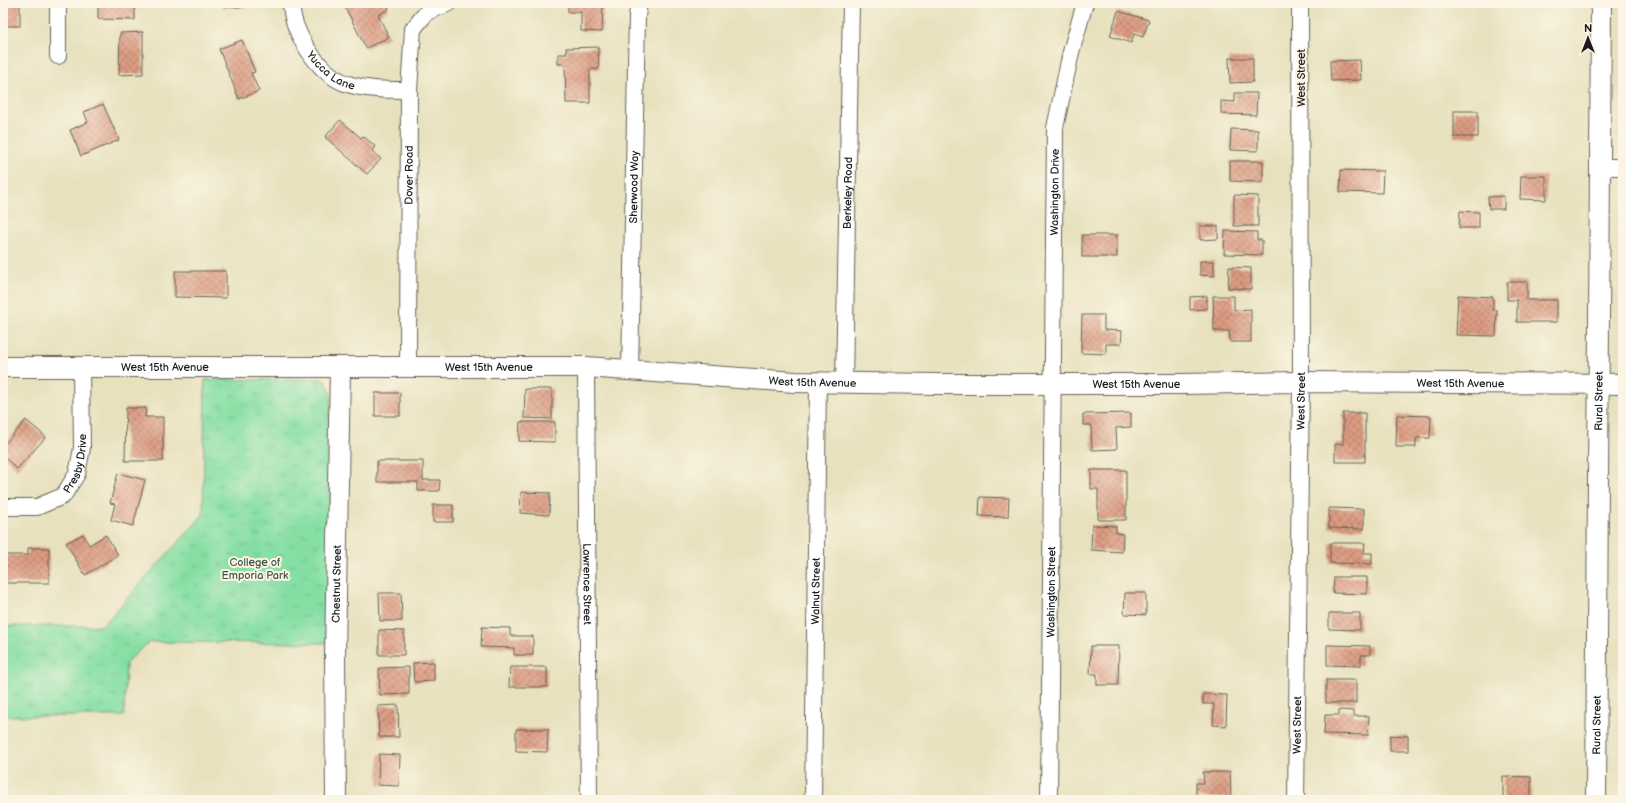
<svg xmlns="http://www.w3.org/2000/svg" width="1626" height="803" font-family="'Balsamiq Sans',sans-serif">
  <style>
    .grass { fill: url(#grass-tufts); stroke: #507e60 }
    .building { fill: url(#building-cross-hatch) }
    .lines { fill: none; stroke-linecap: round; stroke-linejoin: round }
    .minor-casing { stroke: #636155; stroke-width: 18 }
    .tertiary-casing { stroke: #636155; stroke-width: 22 }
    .minor { stroke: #fff; stroke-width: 16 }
    .tertiary { stroke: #fff; stroke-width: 20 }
    .labels { text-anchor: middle; stroke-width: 4; stroke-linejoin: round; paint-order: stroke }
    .street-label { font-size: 11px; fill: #1c1c1c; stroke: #fcf5e5 }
    .park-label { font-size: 11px; fill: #3c5645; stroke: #fcf5e5 }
  </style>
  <defs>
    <pattern id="grass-tufts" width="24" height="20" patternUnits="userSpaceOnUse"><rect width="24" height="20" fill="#85dfa4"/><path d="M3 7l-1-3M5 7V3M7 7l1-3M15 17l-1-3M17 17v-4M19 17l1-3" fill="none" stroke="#72bf8d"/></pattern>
    <pattern id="building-cross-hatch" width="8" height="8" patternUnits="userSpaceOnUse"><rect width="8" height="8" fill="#dd9c82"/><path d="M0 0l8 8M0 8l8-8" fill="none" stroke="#b27e6a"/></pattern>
  </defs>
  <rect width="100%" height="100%" fill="#fcf5e5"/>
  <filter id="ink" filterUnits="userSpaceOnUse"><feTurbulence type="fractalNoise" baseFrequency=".025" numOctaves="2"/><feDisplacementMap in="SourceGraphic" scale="8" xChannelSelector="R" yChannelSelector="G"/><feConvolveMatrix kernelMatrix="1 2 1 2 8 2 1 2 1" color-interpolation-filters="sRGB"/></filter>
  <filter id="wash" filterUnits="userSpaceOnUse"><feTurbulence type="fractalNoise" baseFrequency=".012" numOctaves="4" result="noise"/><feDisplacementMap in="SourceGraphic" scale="16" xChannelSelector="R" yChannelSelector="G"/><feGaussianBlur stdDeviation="0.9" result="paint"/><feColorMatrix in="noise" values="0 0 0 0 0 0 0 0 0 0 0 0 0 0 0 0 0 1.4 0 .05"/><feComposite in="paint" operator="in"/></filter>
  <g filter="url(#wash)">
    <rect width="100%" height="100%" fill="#e7e1be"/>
    <path class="grass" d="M 321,379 L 326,382 L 331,393 L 329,643 L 149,642 L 126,663 L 124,716 L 3,716 L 3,626 L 102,626 L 203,515 L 205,380 Z"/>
    <g id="blocks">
      <g class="building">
        <rect x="3" y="3" width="17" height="23"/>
        <path d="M 98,3 L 135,3 L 135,20 L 98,19 Z"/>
        <rect x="224" y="3" width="20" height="4"/>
        <path d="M 343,3 L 369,3 L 369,4 L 372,3 L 386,3 L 389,9 L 378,15 L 389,37 L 366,48 Z"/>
        <path d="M 568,3 L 603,3 L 602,32 L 581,31 L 581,12 L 568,12 Z"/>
        <path d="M 1118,11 L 1149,20 L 1143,37 L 1134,34 L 1131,43 L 1110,36 Z"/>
        <path d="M 143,32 L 143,74 L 119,75 L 120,33 Z"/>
        <path d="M 242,40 L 255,72 L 251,73 L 259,91 L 239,99 L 219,49 Z"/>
        <path d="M 598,47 L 599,69 L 590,69 L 590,103 L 566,103 L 565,64 L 558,64 L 558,54 L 567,54 L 566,48 Z"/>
        <path d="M 1229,58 L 1253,58 L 1253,82 L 1230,83 Z"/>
        <path d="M 1360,60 L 1361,80 L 1331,81 L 1330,61 Z"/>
        <path d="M 1235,93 L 1257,93 L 1256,115 L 1221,114 L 1221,101 L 1235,102 Z"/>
        <path d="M 103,104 L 119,140 L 81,156 L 70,130 L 88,122 L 84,112 Z"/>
        <rect x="1454" y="111" width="24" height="26"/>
        <path d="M 340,120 L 361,138 L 363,136 L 375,146 L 372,151 L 381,159 L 367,174 L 325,137 Z"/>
        <path d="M 1231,129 L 1258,130 L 1258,151 L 1230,150 Z"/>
        <path d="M 1230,161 L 1263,161 L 1263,182 L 1230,181 Z"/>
        <path d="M 1341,170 L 1383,171 L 1382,193 L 1340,192 Z"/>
        <path d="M 1521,176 L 1546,176 L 1546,200 L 1520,199 Z"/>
        <path d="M 1234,195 L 1258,196 L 1258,226 L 1234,226 Z"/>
        <path d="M 1504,196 L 1504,209 L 1489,209 L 1488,197 Z"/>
        <path d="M 1460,211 L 1479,212 L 1479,228 L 1459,228 Z"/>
        <path d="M 1200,226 L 1218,226 L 1218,239 L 1200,240 Z"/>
        <path d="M 1225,231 L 1257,232 L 1257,240 L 1262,240 L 1262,255 L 1224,254 Z"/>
        <rect x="1082" y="235" width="35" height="22"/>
        <path d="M 1200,261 L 1214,261 L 1214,276 L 1200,275 Z"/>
        <path d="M 1229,267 L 1251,268 L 1251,289 L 1228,288 Z"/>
        <path d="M 175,271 L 226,271 L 226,298 L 175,297 Z"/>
        <path d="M 1507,282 L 1527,282 L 1527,300 L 1557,300 L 1557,322 L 1517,322 L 1517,300 L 1507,300 Z"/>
        <path d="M 1458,295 L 1493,297 L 1493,310 L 1497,310 L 1496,336 L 1456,335 Z"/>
        <path d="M 1207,296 L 1207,309 L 1190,310 L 1190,297 Z"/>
        <path d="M 1213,296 L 1234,296 L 1234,310 L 1251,309 L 1251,342 L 1230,342 L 1229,331 L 1214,331 Z"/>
        <path d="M 1082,315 L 1104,315 L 1104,330 L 1122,331 L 1121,344 L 1106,344 L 1106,354 L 1081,353 Z"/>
        <path d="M 525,389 L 552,389 L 552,419 L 524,418 Z"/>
        <rect x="375" y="393" width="25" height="23"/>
        <path d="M 126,408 L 146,408 L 145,417 L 163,417 L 163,461 L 125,461 Z"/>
        <path d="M 1131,413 L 1131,427 L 1116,428 L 1117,449 L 1092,450 L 1091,425 L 1083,425 L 1083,414 Z"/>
        <path d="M 1343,413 L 1365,413 L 1365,462 L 1335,462 L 1335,444 L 1343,444 Z"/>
        <path d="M 1397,415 L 1431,416 L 1430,438 L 1416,438 L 1416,447 L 1396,447 Z"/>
        <path d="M 26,420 L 46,437 L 17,469 L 3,456 L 3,446 Z"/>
        <path d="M 520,422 L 555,422 L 555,442 L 519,441 Z"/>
        <path d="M 377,461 L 423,461 L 423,480 L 440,480 L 439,491 L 418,491 L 418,482 L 377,482 Z"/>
        <path d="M 1091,470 L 1126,470 L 1126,520 L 1098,520 L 1098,489 L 1091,489 Z"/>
        <path d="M 118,473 L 145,480 L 133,526 L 111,520 L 115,504 L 110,503 Z"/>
        <path d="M 521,492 L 550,493 L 549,515 L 520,513 Z"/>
        <path d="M 980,497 L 1009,498 L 1008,517 L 979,516 Z"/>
        <rect x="433" y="505" width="20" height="17"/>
        <path d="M 1329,508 L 1364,509 L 1364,529 L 1329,528 Z"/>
        <path d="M 1092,525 L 1116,526 L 1116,533 L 1123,534 L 1122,552 L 1091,550 Z"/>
        <path d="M 83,534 L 89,545 L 106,535 L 118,555 L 85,575 L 66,543 Z"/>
        <path d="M 1330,543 L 1365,543 L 1364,553 L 1372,553 L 1372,564 L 1330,563 Z"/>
        <path d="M 28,548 L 49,548 L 49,583 L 3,583 L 3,555 L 28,555 Z"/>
        <path d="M 1334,577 L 1367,577 L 1367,594 L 1333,593 Z"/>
        <path d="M 379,593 L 401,593 L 402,621 L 380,621 Z"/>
        <path d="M 1125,593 L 1146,593 L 1146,615 L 1124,614 Z"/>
        <path d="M 1329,613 L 1360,613 L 1360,630 L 1329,629 Z"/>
        <path d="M 482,627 L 510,628 L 510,636 L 533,636 L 533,655 L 514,655 L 514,648 L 481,647 Z"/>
        <path d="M 379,630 L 404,631 L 404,655 L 379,655 Z"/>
        <path d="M 1327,645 L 1370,646 L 1370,655 L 1361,655 L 1361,666 L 1327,665 Z"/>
        <path d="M 1091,646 L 1119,646 L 1118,685 L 1097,685 L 1097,674 L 1090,674 Z"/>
        <path d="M 434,662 L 434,681 L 414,682 L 413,663 Z"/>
        <path d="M 409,667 L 409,694 L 380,695 L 379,668 Z"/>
        <path d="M 510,667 L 547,667 L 547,687 L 509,687 Z"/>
        <rect x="1326" y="680" width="30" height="23"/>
        <path d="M 1203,694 L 1227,695 L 1226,726 L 1213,725 L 1214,704 L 1203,704 Z"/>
        <path d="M 398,705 L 399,737 L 379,737 L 378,706 Z"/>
        <path d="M 1339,710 L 1354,711 L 1354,716 L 1369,716 L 1368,735 L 1324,734 L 1325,715 L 1339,715 Z"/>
        <path d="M 516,729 L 548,729 L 547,752 L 516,751 Z"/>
        <path d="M 1390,735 L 1408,736 L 1408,751 L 1390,751 Z"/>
        <path d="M 379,754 L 400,755 L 399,786 L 378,785 Z"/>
        <path d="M 1203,772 L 1230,772 L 1231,798 L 1196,798 L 1196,783 L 1204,783 Z"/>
        <path d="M 1503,776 L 1531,777 L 1531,800 L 1503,800 Z"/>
      </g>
    </g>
  </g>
  <g filter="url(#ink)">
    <use href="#blocks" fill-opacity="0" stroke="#636155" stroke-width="1"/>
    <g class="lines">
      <g class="minor-casing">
        <g id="minor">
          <path id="s1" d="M 291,3 C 292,32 317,72 345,83 C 365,90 388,90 409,90"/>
          <path d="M 58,56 L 58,3"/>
          <path d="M 1600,167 L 1623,167"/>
          <path id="s2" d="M 408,367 L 409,90 L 413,29 L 427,12 L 449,3"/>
          <path id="s3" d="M 586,367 L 589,800"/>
          <path id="s4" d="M 630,371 L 637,16 L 639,3"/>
          <path id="s5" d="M 844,383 L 851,3"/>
          <path id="s6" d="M 3,507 L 37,507 L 63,496 L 77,474 L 82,448 L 81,367"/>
          <path id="s7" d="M 813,800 L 818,383"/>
          <path id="s8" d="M 1049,800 L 1055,128 L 1071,52 L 1085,3"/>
          <path id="s9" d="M 1296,800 L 1301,382 L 1300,3"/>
        </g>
      </g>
      <g class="tertiary-casing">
        <g id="tertiary">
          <path id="s10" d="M 3,367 L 586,367 L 795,382 L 936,384 L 1180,384 L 1301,382 L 1623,384"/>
          <path id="s11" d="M 336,800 L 335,656 L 340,368"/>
          <path id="s12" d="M 1596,800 L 1601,3"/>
        </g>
      </g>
      <use href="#minor" class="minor"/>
      <use href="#tertiary" class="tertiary"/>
    </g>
  </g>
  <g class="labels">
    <g class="street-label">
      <text dy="4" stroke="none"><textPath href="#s1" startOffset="82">Yucca Lane</textPath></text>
      <text transform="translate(1301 78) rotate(-90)" y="4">West Street</text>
      <text dy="4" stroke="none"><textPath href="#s2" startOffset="192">Dover Road</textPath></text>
      <text dy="4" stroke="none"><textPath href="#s4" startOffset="184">Sherwood Way</textPath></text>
      <text dy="4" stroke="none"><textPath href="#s8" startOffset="608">Washington Drive</textPath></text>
      <text dy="4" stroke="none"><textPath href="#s5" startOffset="190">Berkeley Road</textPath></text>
      <text dy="4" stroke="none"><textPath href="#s10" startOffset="162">West 15th Avenue</textPath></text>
      <text dy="4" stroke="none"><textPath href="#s10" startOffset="486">West 15th Avenue</textPath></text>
      <text dy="4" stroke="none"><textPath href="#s10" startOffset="810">West 15th Avenue</textPath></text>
      <text dy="4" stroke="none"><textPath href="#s10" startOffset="1458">West 15th Avenue</textPath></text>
      <text dy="4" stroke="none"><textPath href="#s10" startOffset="1134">West 15th Avenue</textPath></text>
      <text dy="4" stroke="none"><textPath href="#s9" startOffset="399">West Street</textPath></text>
      <text dy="4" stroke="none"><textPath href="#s12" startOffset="399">Rural Street</textPath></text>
      <text dy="4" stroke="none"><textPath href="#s6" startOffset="98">Presby Drive</textPath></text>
      <text dy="4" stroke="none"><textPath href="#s11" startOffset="216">Chestnut Street</textPath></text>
      <text dy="4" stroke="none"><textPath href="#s3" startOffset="217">Lawrence Street</textPath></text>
      <text dy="4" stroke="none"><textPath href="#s7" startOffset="209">Walnut Street</textPath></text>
      <text dy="4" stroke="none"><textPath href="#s8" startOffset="208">Washington Street</textPath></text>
      <text dy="4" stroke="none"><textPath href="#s9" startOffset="75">West Street</textPath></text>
      <text dy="4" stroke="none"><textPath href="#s12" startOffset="75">Rural Street</textPath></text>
    </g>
    <g class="park-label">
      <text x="255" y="566">College of<tspan x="255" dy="13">Emporia Park</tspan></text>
    </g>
  </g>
  <rect width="1626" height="803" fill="none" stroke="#fcf5e5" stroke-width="16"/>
  <g transform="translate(1588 38)" stroke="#fcf5e5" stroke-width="3" paint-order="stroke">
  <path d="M0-3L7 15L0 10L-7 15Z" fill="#1c1c1c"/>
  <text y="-6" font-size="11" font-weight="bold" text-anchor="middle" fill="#1c1c1c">N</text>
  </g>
</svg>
